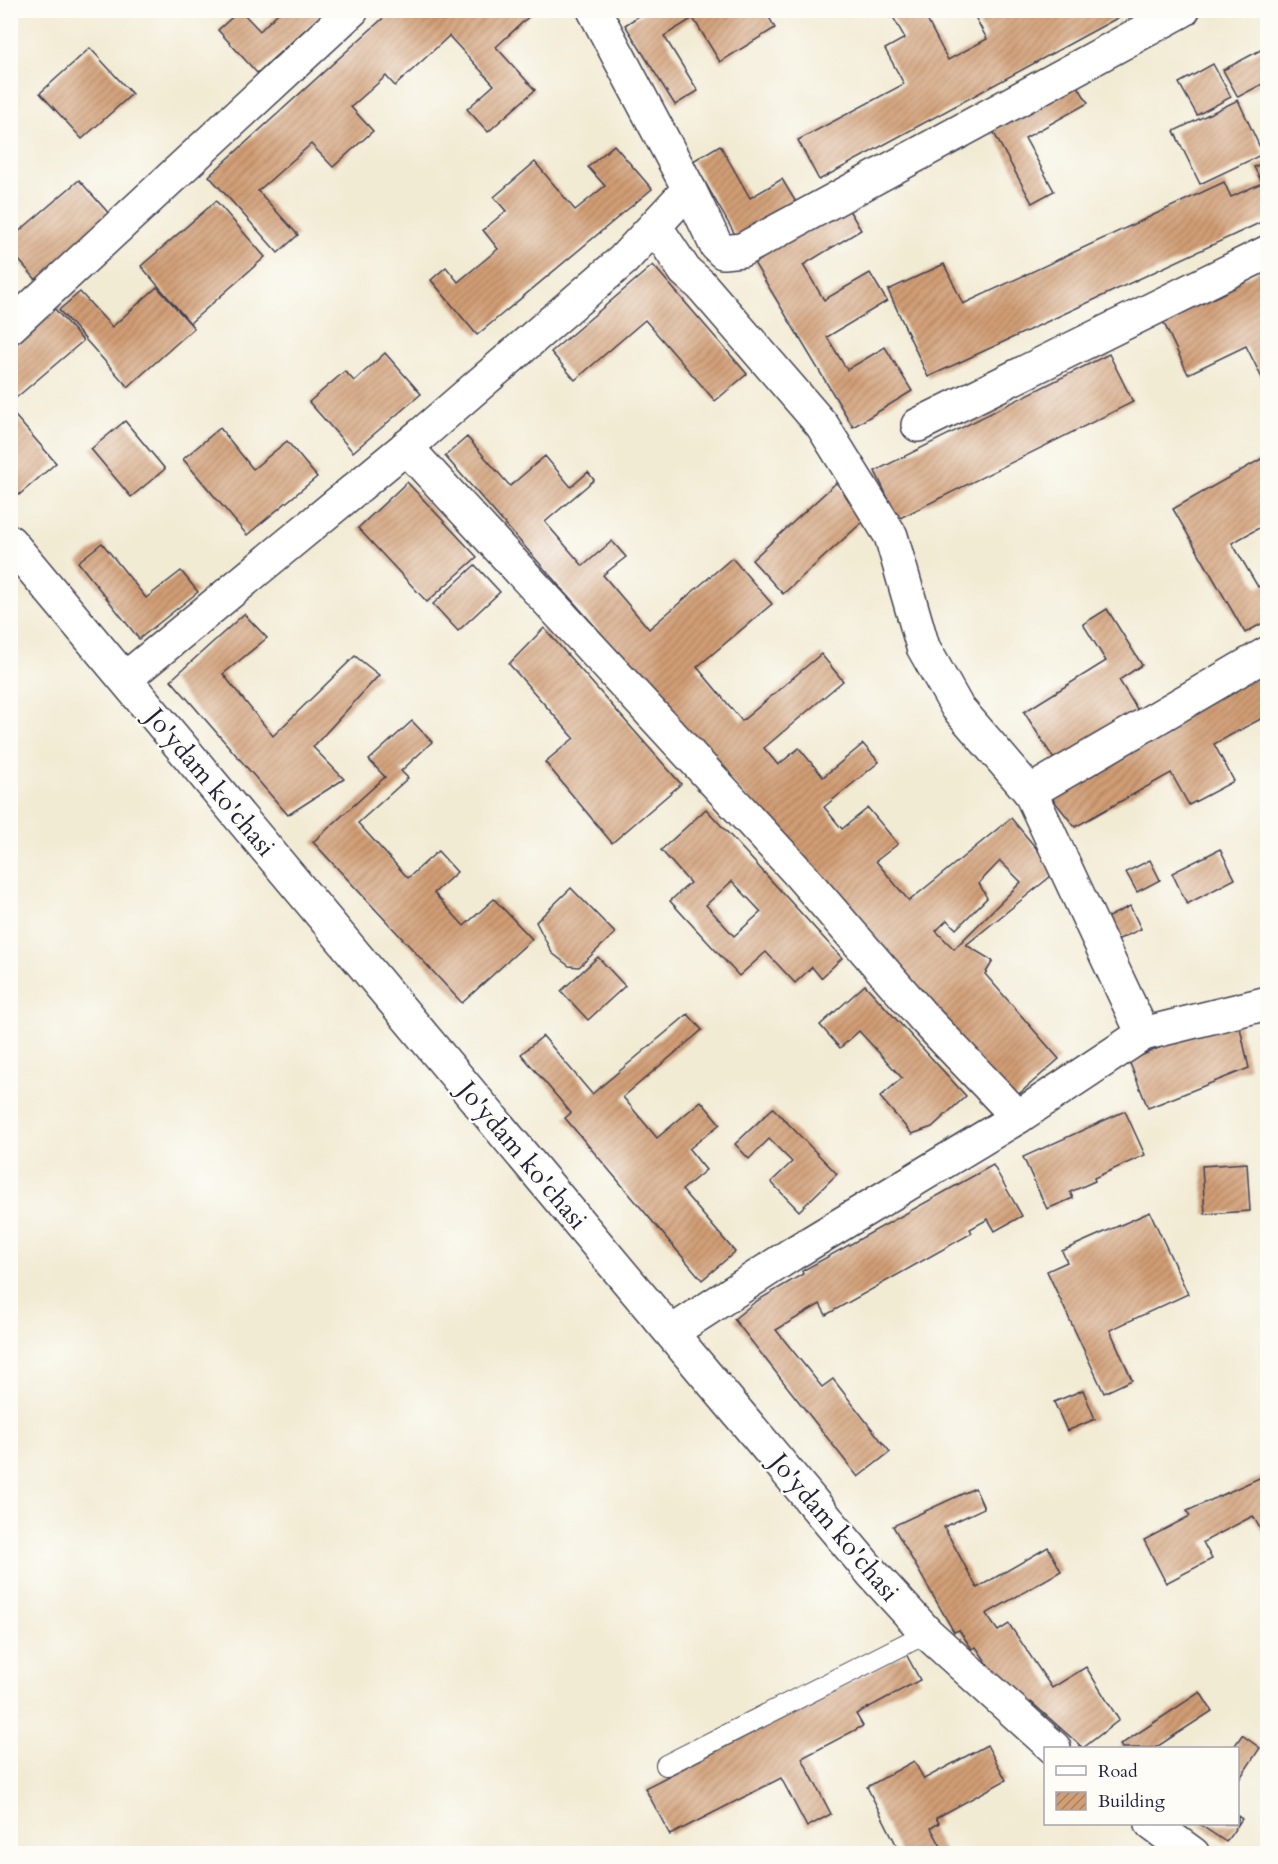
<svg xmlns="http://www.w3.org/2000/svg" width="1278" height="1864" font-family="Cardo,serif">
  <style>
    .building { fill: url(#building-hatch); fill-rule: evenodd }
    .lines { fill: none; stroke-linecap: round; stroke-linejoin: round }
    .lane-casing { stroke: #414052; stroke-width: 22 }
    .street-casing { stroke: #414052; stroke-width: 36 }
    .lane { stroke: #fff; stroke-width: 20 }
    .street { stroke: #fff; stroke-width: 33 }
    .labels { text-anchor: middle; stroke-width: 5; stroke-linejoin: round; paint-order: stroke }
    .street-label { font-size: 26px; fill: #22223b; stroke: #fdfcf7 }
  </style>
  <defs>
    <pattern id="building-hatch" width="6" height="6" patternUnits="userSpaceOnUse" patternTransform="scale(1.5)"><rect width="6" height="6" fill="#d19e75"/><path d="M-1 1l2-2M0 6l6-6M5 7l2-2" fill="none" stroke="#a98061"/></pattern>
  </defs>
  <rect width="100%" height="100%" fill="#fdfcf7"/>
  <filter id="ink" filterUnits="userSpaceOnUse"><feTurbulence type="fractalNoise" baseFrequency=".0167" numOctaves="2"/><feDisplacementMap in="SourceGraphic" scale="12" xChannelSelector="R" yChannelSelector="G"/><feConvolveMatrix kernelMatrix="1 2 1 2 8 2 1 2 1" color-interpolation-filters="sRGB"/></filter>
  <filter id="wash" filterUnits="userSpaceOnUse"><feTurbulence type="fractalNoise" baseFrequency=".008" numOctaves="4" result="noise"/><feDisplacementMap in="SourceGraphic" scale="24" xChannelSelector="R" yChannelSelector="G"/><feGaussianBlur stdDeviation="1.35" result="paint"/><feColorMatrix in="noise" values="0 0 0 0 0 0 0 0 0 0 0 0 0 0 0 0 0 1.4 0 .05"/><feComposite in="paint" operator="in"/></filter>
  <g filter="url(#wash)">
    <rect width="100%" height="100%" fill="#f2ebd4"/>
    <g id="blocks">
      <g class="building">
        <path d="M 240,10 L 260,31 L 281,10 L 327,10 L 257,73 L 218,30 Z"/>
        <path d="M 392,10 L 536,10 L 496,47 L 535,90 L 488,132 L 467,109 L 494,85 L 449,36 L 395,86 L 386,76 L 351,107 L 373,131 L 333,167 L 311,144 L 258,191 L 298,235 L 278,253 L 209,176 Z"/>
        <path d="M 648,10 L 765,10 L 775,28 L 720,62 L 693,18 L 664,36 L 698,91 L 675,105 L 625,25 Z"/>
        <path d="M 889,10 L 922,10 L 948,60 L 987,39 L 974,15 L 982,10 L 1132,10 L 819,180 L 798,140 L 904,84 L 885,49 L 905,38 Z"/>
        <path d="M 1268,46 L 1268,81 L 1238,97 L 1223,70 Z"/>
        <path d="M 90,48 L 132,94 L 82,139 L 40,93 Z"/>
        <path d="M 1213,64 L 1231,97 L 1197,115 L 1179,83 Z"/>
        <path d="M 1072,76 L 1088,103 L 1025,138 L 1054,191 L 1032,203 L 988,122 Z"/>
        <path d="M 1238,100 L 1263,154 L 1200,184 L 1174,131 Z"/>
        <path d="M 614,145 L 652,189 L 477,335 L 431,280 L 446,267 L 458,282 L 498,249 L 483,230 L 506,211 L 494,197 L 535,162 L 575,210 L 605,186 L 588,167 Z"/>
        <path d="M 720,145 L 750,198 L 782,179 L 797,204 L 737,238 L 693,161 Z"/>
        <path d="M 1268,161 L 1268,219 L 928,377 L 888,290 L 944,264 L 963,304 L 1224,182 L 1231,197 L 1262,183 L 1254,167 Z"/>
        <path d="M 79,180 L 113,218 L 39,283 L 10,250 L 10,239 Z"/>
        <path d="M 843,200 L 861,230 L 803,265 L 824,300 L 870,273 L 887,301 L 827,337 L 847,370 L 885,347 L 912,391 L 853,427 L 750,256 Z"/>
        <path d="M 216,201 L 265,257 L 190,323 L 141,266 Z"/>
        <path d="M 653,265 L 747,374 L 715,401 L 645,320 L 575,380 L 551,352 Z"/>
        <path d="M 1268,267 L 1268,390 L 1246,346 L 1188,374 L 1161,317 Z"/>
        <path d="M 157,287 L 194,328 L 128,387 L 59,310 L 80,292 L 112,327 Z"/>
        <path d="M 54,308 L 83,341 L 10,403 L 10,346 Z"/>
        <path d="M 385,353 L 421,394 L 353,452 L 309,402 L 345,371 L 354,381 Z"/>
        <path d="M 1109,354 L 1133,402 L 898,519 L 875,471 Z"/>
        <path d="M 10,410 L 56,463 L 19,495 L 10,485 Z"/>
        <path d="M 125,421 L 165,469 L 131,497 L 91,449 Z"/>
        <path d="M 220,428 L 253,469 L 287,441 L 317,477 L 247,535 L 183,459 Z"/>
        <path d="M 467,437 L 510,486 L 545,456 L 571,487 L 588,472 L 594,480 L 545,522 L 583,566 L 612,541 L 626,557 L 603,575 L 649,629 L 732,558 L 772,604 L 697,667 L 742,721 L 821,654 L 843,681 L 764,748 L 778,765 L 799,748 L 823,777 L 863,744 L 879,762 L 824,807 L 842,829 L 868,808 L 898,844 L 876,861 L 909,901 L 1011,818 L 1056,872 L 966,945 L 993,961 L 985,974 L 1059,1059 L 1012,1100 L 445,456 ZM 1000,861 L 1021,882 L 954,949 L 936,931 L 947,920 L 956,929 L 987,898 L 979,883 Z"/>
        <path d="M 1268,455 L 1268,523 L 1232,543 L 1258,587 L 1268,581 L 1268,620 L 1245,633 L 1173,509 Z"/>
        <path d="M 407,482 L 477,557 L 427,602 L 358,528 Z"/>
        <path d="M 836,483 L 868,517 L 783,594 L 752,560 Z"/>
        <path d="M 102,543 L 146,598 L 181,571 L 198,592 L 139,639 L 78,562 Z"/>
        <path d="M 475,565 L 500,592 L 458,631 L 433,604 Z"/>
        <path d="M 1107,609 L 1142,665 L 1119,680 L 1139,712 L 1057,764 L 1024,712 L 1106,661 L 1083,624 Z"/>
        <path d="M 244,614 L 267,638 L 223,674 L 273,736 L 355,656 L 379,675 L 313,747 L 344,779 L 288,815 L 171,680 Z"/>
        <path d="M 544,628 L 681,784 L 612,843 L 545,762 L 574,738 L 509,664 Z"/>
        <path d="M 1268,664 L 1268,715 L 1214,744 L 1234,781 L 1189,805 L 1171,773 L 1075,827 L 1044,788 Z"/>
        <path d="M 412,721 L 432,742 L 401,771 L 408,778 L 358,823 L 408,878 L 438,851 L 457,872 L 434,893 L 464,926 L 494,899 L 532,939 L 462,1003 L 313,842 L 385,777 L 369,760 Z"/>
        <path d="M 706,809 L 842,958 L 821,978 L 812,967 L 795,983 L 766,952 L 739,976 L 670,901 L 690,883 L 661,850 ZM 732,881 L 761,912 L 734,936 L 706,905 Z"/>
        <path d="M 1220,849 L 1235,879 L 1187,904 L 1172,873 Z"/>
        <path d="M 1150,860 L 1160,880 L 1137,892 L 1126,872 Z"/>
        <path d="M 571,888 L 615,933 L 579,967 L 569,966 L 552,953 L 536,922 Z"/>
        <path d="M 1130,906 L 1141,929 L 1117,940 L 1106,918 Z"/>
        <path d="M 598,957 L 625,986 L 588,1020 L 561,991 Z"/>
        <path d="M 865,985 L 966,1096 L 932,1127 L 912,1134 L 880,1097 L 902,1078 L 859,1031 L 840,1048 L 820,1025 Z"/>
        <path d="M 688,1014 L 702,1030 L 623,1097 L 657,1138 L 701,1101 L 720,1124 L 689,1149 L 706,1170 L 682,1190 L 735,1252 L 702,1280 L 565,1118 L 571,1113 L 521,1054 L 543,1036 L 592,1094 Z"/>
        <path d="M 1237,1014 L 1249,1068 L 1148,1108 L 1129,1061 Z"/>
        <path d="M 1268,1037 L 1268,1100 L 1266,1100 L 1262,1040 Z"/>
        <path d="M 773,1108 L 837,1174 L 799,1211 L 771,1182 L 792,1162 L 769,1139 L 749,1159 L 735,1144 Z"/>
        <path d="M 1125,1111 L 1145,1155 L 1094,1178 L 1095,1181 L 1070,1192 L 1073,1198 L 1047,1209 L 1023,1157 Z"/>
        <path d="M 1247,1163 L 1250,1211 L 1205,1214 L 1202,1166 Z"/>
        <path d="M 993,1165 L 1022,1216 L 995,1231 L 988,1219 L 970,1229 L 972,1233 L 826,1315 L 820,1304 L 776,1330 L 822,1387 L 833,1379 L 890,1452 L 858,1477 L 734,1319 L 755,1302 L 803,1274 L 802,1271 Z"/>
        <path d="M 1150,1212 L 1188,1294 L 1110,1330 L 1132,1380 L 1104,1393 L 1047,1271 L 1067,1262 L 1062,1251 Z"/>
        <path d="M 1083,1390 L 1095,1419 L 1067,1431 L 1054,1402 Z"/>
        <path d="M 1268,1474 L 1268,1529 L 1262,1532 L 1253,1516 L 1203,1542 L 1212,1559 L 1166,1583 L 1144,1540 L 1190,1516 L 1187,1511 Z"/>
        <path d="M 975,1488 L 984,1508 L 944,1527 L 977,1588 L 1048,1547 L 1061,1571 L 986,1614 L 998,1631 L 1009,1624 L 1052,1688 L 1086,1667 L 1119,1720 L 1083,1748 L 1031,1702 L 1019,1710 L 976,1647 L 972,1649 L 959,1630 L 954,1632 L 893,1526 Z"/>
        <path d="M 906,1654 L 920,1680 L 856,1714 L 863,1726 L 802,1758 L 831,1814 L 807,1827 L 781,1778 L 670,1835 L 645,1788 Z"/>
        <path d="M 1200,1692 L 1212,1711 L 1155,1748 L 1122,1748 L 1120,1745 Z"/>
        <path d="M 1242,1735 L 1260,1748 L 1238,1781 L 1238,1748 L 1233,1748 Z"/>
        <path d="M 987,1745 L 1006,1780 L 936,1818 L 939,1823 L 931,1828 L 943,1850 L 938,1854 L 901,1854 L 867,1787 L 914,1761 L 924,1779 Z"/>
        <path d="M 1238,1816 L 1242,1819 L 1226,1842 L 1199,1824 L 1238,1824 Z"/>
      </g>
    </g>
  </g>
  <g filter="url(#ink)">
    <use href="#blocks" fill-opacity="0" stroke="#414052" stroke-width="1.5"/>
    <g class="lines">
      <g class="lane-casing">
        <path id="lane" d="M 666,1765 L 927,1633"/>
      </g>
      <g class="street-casing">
        <g id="street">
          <path d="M 689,189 L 716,245 L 723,252 L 742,250 L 1183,10"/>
          <path d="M 655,226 L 685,271 L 701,285 L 822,425 L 891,536 L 923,647 L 957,707 L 1030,792 L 1268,653"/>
          <path d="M 10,327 L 352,10"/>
          <path d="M 918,425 L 1268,252"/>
          <path d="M 406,447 L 795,869 L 924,1018 L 1018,1117 L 1143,1034"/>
          <path d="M 10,542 L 871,1572 L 927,1633 L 1054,1748"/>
          <path d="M 126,678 L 422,434 L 623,260 L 689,189 L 594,10"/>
          <path d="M 1030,792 L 1143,1034 L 1268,1003"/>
          <path d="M 672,1332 L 792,1254 L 1018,1117"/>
          <path d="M 1152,1824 L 1193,1854"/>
        </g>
      </g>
      <use href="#lane" class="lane"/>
      <use href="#street" class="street"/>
    </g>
  </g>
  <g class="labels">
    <g class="street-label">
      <text transform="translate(211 782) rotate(50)" y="9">Jo'ydam ko'chasi</text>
      <text transform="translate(523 1155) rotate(50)" y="9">Jo'ydam ko'chasi</text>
      <text transform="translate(835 1527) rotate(50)" y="9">Jo'ydam ko'chasi</text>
    </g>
  </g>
  <rect width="1278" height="1864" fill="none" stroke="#fdfcf7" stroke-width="36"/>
  <rect x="1044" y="1747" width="195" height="78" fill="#fdfcf7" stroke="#a5a5ac" stroke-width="1.5"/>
  <rect x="1056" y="1766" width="30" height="9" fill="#ffffff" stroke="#a5a5ac" stroke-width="1.5"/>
  <text x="1098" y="1777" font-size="18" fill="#22223b">Road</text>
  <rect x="1056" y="1792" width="30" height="18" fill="url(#building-hatch)" stroke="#a5a5ac" stroke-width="1.5"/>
  <text x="1098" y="1807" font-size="18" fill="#22223b">Building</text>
</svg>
